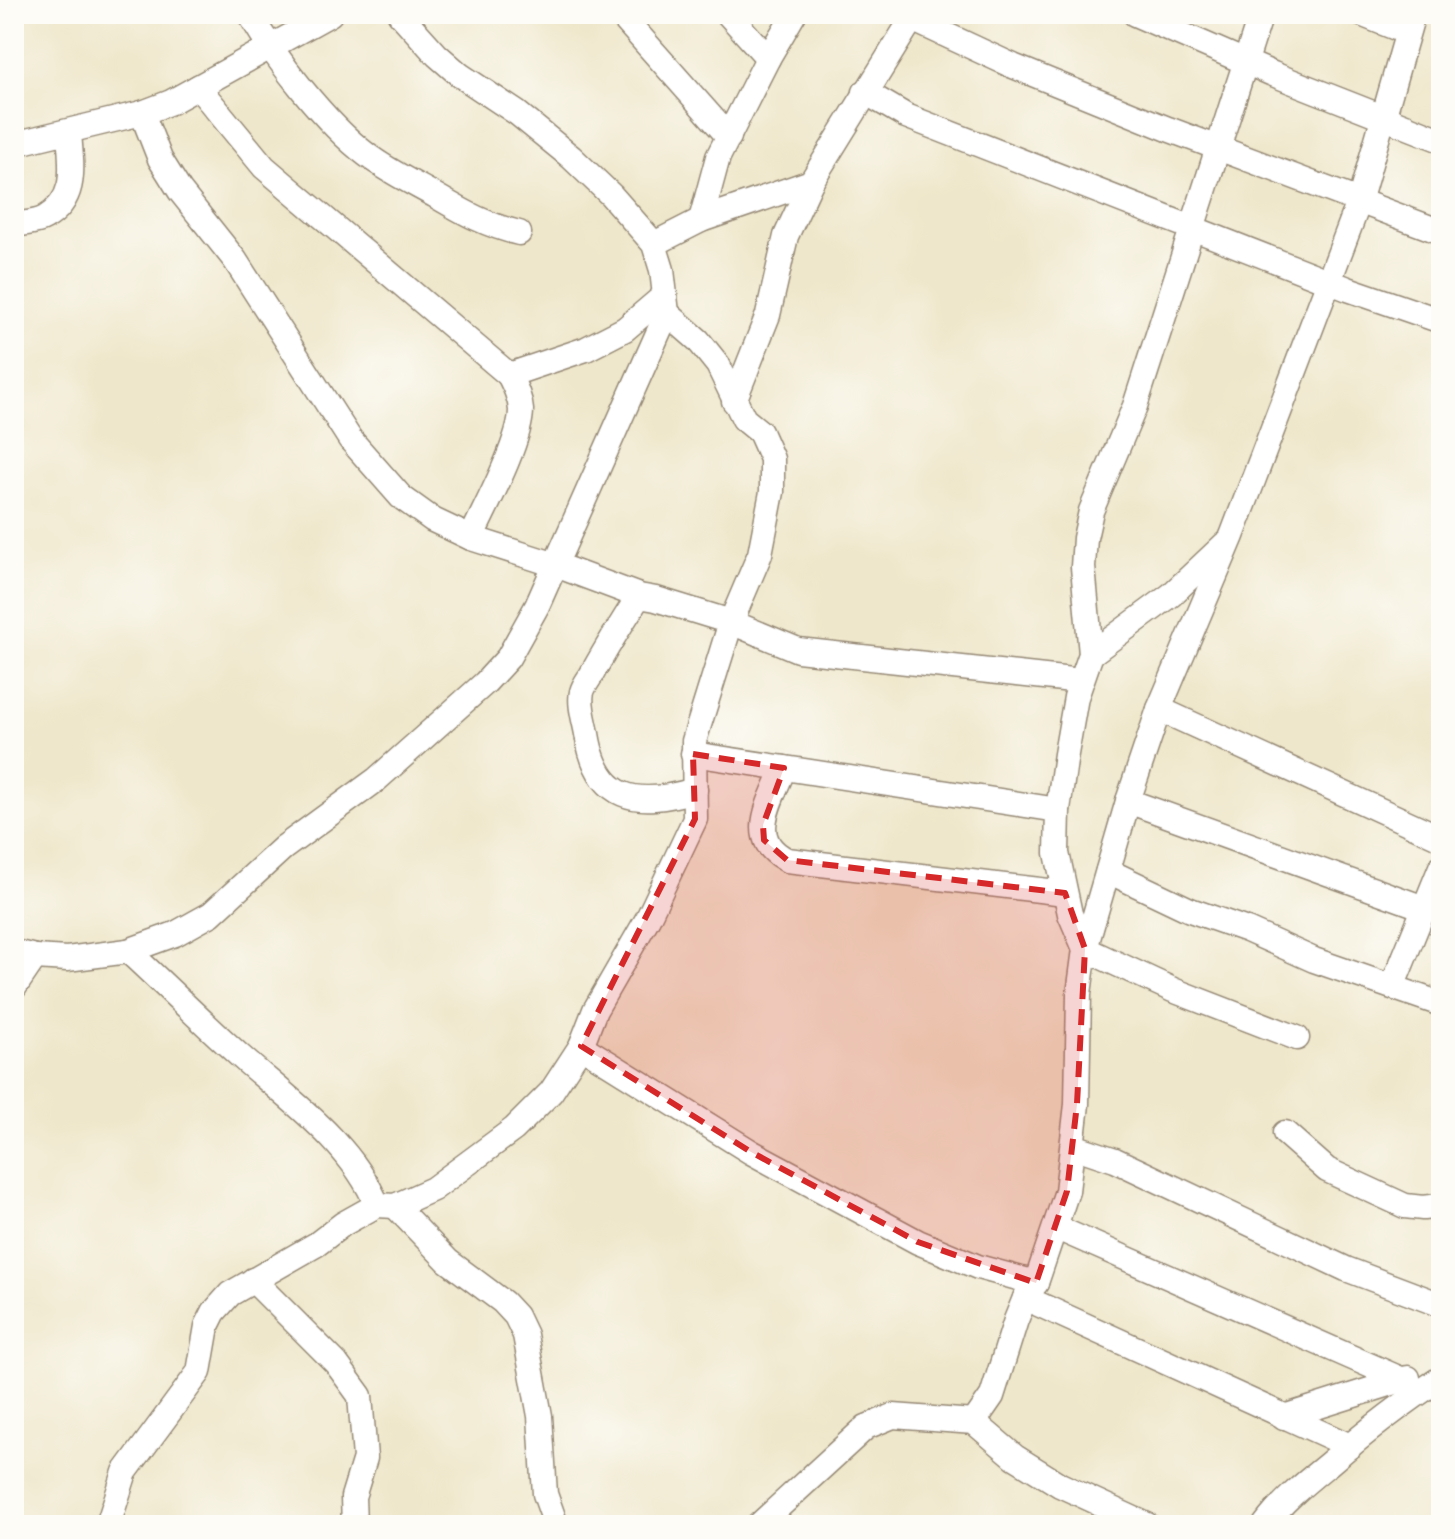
<svg xmlns="http://www.w3.org/2000/svg" width="1455" height="1539" font-family="Alegreya,serif">
  <style>
    .lines { fill: none; stroke-linecap: round; stroke-linejoin: round }
    .minor-casing { stroke: #958874; stroke-width: 27 }
    .minor { stroke: #fff; stroke-width: 24 }
    .marked { fill: #d62828; fill-opacity: 0.2; stroke: #d62828; stroke-width: 6; stroke-dasharray: 16 10; stroke-linejoin: round }
  </style>
  <rect width="100%" height="100%" fill="#fdfcf7"/>
  <filter id="ink" filterUnits="userSpaceOnUse"><feTurbulence type="fractalNoise" baseFrequency=".0125" numOctaves="2"/><feDisplacementMap in="SourceGraphic" scale="16" xChannelSelector="R" yChannelSelector="G"/><feConvolveMatrix kernelMatrix="1 2 1 2 8 2 1 2 1" color-interpolation-filters="sRGB"/></filter>
  <filter id="wash" filterUnits="userSpaceOnUse"><feTurbulence type="fractalNoise" baseFrequency=".006" numOctaves="4" result="noise"/><feDisplacementMap in="SourceGraphic" scale="32" xChannelSelector="R" yChannelSelector="G"/><feGaussianBlur stdDeviation="1.8" result="paint"/><feColorMatrix in="noise" values="0 0 0 0 0 0 0 0 0 0 0 0 0 0 0 0 0 1.4 0 .05"/><feComposite in="paint" operator="in"/></filter>
  <g filter="url(#wash)">
    <rect width="100%" height="100%" fill="#efe7cb"/>
  </g>
  <g filter="url(#ink)">
    <g class="lines">
      <g class="minor-casing">
        <g id="minor">
          <path d="M 250,14 C 275,59 326,124 367,155 C 388,171 413,183 436,196 C 465,213 486,225 519,233"/>
          <path d="M 620,14 L 729,137"/>
          <path d="M 728,14 L 768,58"/>
          <path d="M 1135,14 L 1273,74 L 1441,140"/>
          <path d="M 1261,14 L 1135,406 L 1091,511 L 1085,538 L 1083,567 L 1091,654 L 1076,697 L 1066,754 L 1058,810 L 1057,853 L 1070,914 L 1085,949 L 1173,990 L 1297,1038"/>
          <path d="M 1361,14 L 1406,32"/>
          <path d="M 912,19 L 1013,66 L 1168,129 L 1441,232"/>
          <path d="M 198,87 L 264,167 L 509,375 L 586,349 L 625,329 L 665,295"/>
          <path d="M 865,92 L 906,116 L 1348,289 L 1441,321"/>
          <path d="M 142,113 L 160,159 L 180,191 L 235,260 L 350,439 L 401,497 L 433,520 L 471,538 L 556,565 L 639,596 L 656,599 L 731,622 L 798,650 L 1081,681"/>
          <path d="M 14,144 L 142,113 L 171,102 L 330,14"/>
          <path d="M 701,220 L 718,157 L 768,58 L 794,14"/>
          <path d="M 14,225 C 23,223 37,223 45,218 C 79,198 71,165 69,132"/>
          <path d="M 654,244 L 701,220 L 811,182 L 915,14"/>
          <path d="M 734,401 L 768,315 L 786,236 L 811,182"/>
          <path d="M 471,538 C 485,508 521,441 521,410 C 520,397 515,387 509,375"/>
          <path d="M 639,596 C 623,621 608,645 594,670 C 591,677 584,684 582,692 C 579,704 585,722 587,734 C 598,802 636,807 695,790"/>
          <path d="M 1091,654 L 1171,595 L 1225,544"/>
          <path d="M 1159,709 L 1441,838"/>
          <path d="M 693,754 L 1058,810"/>
          <path d="M 784,768 C 771,802 745,839 787,860 L 1065,893"/>
          <path d="M 1128,801 L 1424,908"/>
          <path d="M 1108,871 L 1190,910 L 1247,930 L 1314,960 L 1441,1004"/>
          <path d="M 128,951 C 166,986 202,1022 240,1056 C 288,1099 352,1143 377,1205"/>
          <path d="M 14,952 L 35,957 L 67,959 L 128,951 L 175,934 L 211,914 L 283,848 L 376,780 L 485,683 L 508,658 L 537,606 L 667,313 L 662,270 L 654,244 L 611,195 L 571,157 L 517,113 L 460,75 L 437,55 L 400,14"/>
          <path d="M 1393,985 L 1441,867"/>
          <path d="M 14,988 L 35,957"/>
          <path d="M 581,1046 L 751,1152 L 918,1242 L 978,1267 L 1036,1283"/>
          <path d="M 1285,1133 L 1327,1170 L 1405,1206 L 1423,1208 L 1441,1206"/>
          <path d="M 1073,1146 L 1115,1160 L 1346,1269 L 1441,1305"/>
          <path d="M 395,1206 L 448,1261 L 503,1302 L 516,1316 L 525,1335 L 540,1416 L 545,1494 L 556,1525"/>
          <path d="M 1057,1228 L 1403,1380"/>
          <path d="M 253,1280 L 336,1363 L 360,1396 L 365,1458 L 353,1497 L 354,1525"/>
          <path d="M 1025,1298 L 1350,1446"/>
          <path d="M 1284,1417 L 1408,1378"/>
          <path d="M 974,1422 L 992,1396 L 1016,1320 L 1025,1298 L 1036,1283 L 1067,1191 L 1077,1104 L 1079,994 L 1085,949 L 1128,801 L 1159,709 L 1232,536 L 1359,202 L 1413,14"/>
          <path d="M 108,1525 L 125,1472 L 199,1372 L 207,1326 L 214,1312 L 230,1294 L 317,1244 L 343,1224 L 377,1205 L 395,1206 L 433,1189 L 514,1129 L 551,1092 L 581,1046 L 595,1010 L 648,918 L 695,819 L 694,741 L 731,622 L 760,554 L 772,492 L 772,459 L 760,432 L 744,419 L 718,365 L 698,340 L 667,313"/>
          <path d="M 759,1525 L 866,1427 L 893,1416 L 974,1422 L 1015,1457 L 1060,1485 L 1147,1525"/>
          <path d="M 1265,1525 C 1283,1500 1309,1480 1332,1461 C 1367,1431 1403,1403 1441,1378"/>
        </g>
      </g>
      <use href="#minor" class="minor"/>
    </g>
  </g>
  <path class="marked" d="M 693,754 L 784,768 L 763,825 L 764,840 L 787,860 L 1065,893 L 1085,949 L 1077,1104 L 1067,1191 L 1036,1283 L 918,1242 L 751,1152 L 581,1046 L 695,819 Z"/>
  <rect width="1455" height="1539" fill="none" stroke="#fdfcf7" stroke-width="48"/>
</svg>
